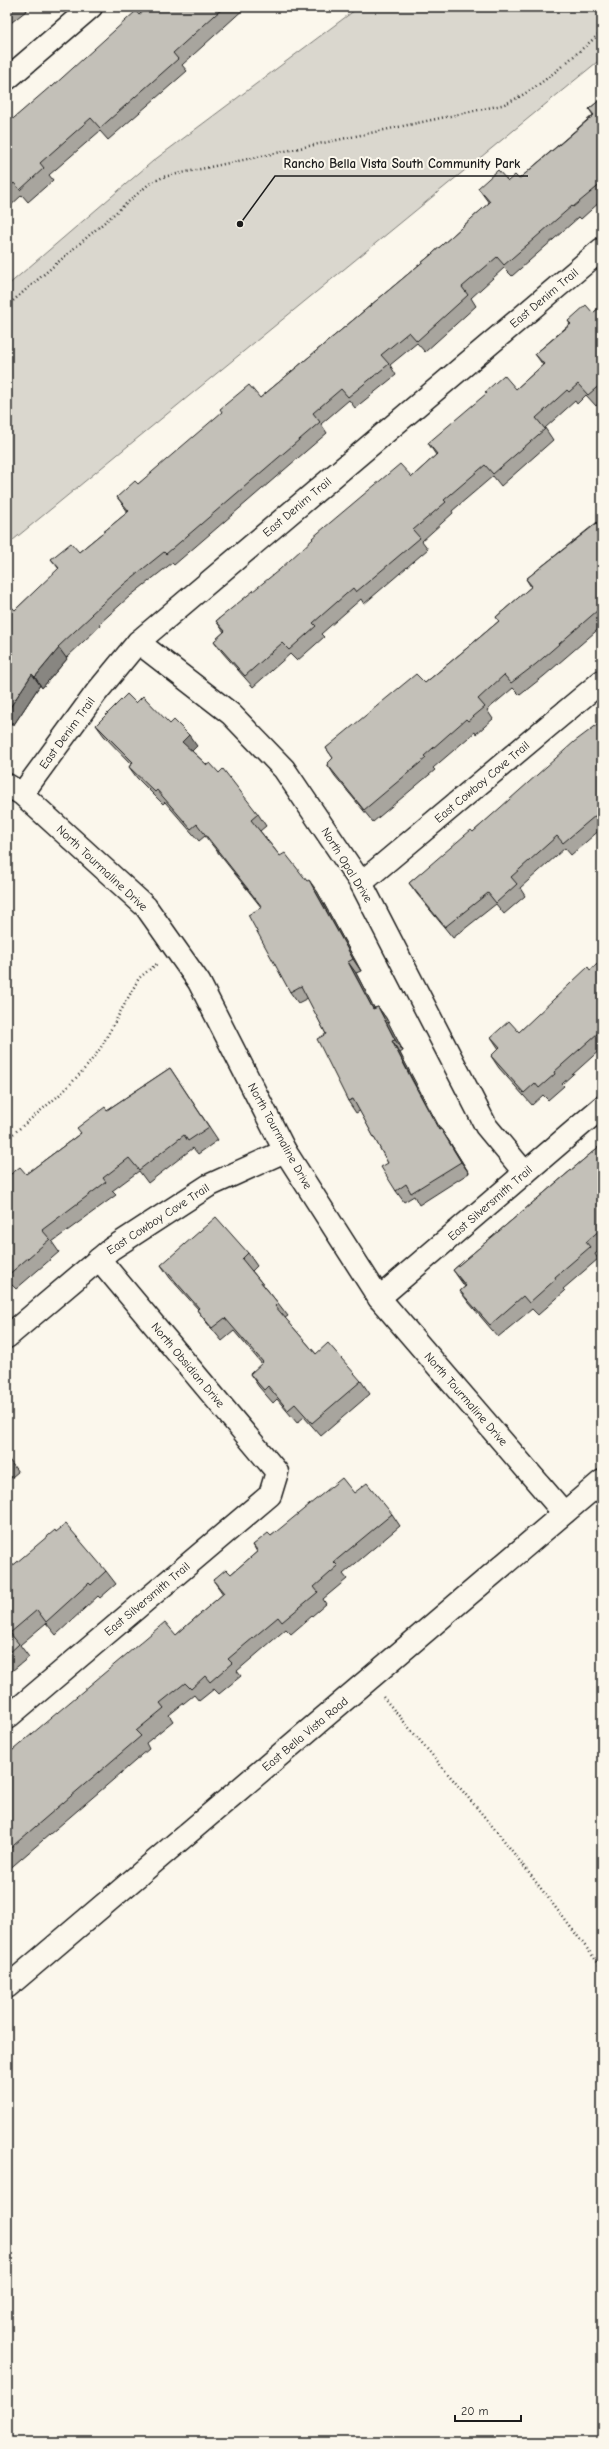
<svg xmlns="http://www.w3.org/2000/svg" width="609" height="2449" font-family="'Comic Neue',sans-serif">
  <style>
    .green { fill: #dad7ce; stroke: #7b7a75 }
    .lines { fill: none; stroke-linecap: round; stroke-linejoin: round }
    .minor-casing { stroke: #1c1c1c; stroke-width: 25 }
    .path { stroke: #1c1c1c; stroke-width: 2.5; stroke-dasharray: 1 3; stroke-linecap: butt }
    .minor { stroke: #fbf7ec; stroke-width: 22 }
    .wall { fill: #a8a59e; stroke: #1c1c1c }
    .shaded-wall { fill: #888681; stroke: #1c1c1c }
    .building { fill: #c3c0b8; stroke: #1c1c1c }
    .labels { text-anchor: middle; stroke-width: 4; stroke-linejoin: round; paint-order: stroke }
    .street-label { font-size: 12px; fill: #1c1c1c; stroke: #fbf7ec }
    .leader { fill: none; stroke: #1c1c1c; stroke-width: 1.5 }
    .callout-dot { fill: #1c1c1c; stroke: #fbf7ec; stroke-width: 1.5 }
    .callout-label { font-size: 13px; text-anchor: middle; font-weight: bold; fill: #1c1c1c; stroke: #fbf7ec; stroke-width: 4; stroke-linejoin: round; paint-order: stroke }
  </style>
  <rect width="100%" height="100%" fill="#fbf7ec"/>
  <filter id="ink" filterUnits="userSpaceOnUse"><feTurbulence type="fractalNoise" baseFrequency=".025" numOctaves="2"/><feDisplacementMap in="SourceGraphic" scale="8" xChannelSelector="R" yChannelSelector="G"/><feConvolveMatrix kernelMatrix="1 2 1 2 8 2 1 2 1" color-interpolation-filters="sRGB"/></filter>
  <g filter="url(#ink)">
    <path class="green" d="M 359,7 L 602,7 L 602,58 L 7,545 L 7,286 L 153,161 Z"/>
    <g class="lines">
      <g class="minor-casing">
        <g id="minor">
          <path d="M 7,79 L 91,7"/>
          <path d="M 138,642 L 231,714 L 284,769 L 361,883 L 486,1126 L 525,1173"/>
          <path d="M 7,785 L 22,794 L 146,907 L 199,982 L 285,1151 L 379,1298 L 564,1513"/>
          <path d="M 22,794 L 96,693 L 138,642 L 602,249"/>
          <path d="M 361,883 L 602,681"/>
          <path d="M 379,1298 L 602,1107"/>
          <path d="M 7,1337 L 111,1249 L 208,1186 L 285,1151"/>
          <path d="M 7,1718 L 270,1495 L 277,1472 L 99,1259"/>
          <path d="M 7,1987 L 602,1481"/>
        </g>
      </g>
      <g class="path">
        <path d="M 7,306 L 149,184 L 163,177 L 502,105 C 540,90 571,57 602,32"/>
        <path d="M 7,1139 L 64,1091 L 87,1066 L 100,1049 L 139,978 L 158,963"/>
        <path d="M 383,1697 L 499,1834 L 602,1968"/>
      </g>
      <use href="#minor" class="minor"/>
    </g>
    <g class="wall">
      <path d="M 7,7 L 31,7 L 7,26 Z"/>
      <path d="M 148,7 L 246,7 L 182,65 L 187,71 L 108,140 L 100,131 L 49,175 L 53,180 L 28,202 L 22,195 L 7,209 L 7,124 L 52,87 Z"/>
      <path d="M 602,98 L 602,200 L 581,219 L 579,217 L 512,276 L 504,268 L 471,298 L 476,306 L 425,352 L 417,343 L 390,365 L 396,375 L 355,408 L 349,400 L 321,424 L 327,433 L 174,565 L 172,563 L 130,596 L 99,624 L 100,626 L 66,658 L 67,659 L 42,688 L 40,685 L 13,726 L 7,722 L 7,603 L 15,610 L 59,569 L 51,559 L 79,552 L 128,512 L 117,497 L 138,484 L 260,398 L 432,254 L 489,203 L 478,188 L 519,179 L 593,115 L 589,109 Z"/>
      <path d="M 602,305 L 602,401 L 596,406 L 586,395 L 577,404 L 575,401 L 545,428 L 553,440 L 501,486 L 493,476 L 452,511 L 453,513 L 422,541 L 428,549 L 364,604 L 361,599 L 321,634 L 324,637 L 297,661 L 290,654 L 253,687 L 222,652 L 214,641 L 224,632 L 216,621 L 412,477 L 436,455 L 428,443 L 516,389 L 543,365 L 535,354 L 570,324 L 568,321 L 593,313 Z"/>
      <path d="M 602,515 L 602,626 L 544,676 L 520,695 L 513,688 L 487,710 L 493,719 L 476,734 L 475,732 L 433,768 L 435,770 L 373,822 L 335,776 L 327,764 L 333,758 L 326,748 L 425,683 L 460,654 L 499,621 L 496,617 L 531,587 L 526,579 L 601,519 Z"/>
      <path d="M 136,703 L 170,724 L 197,746 L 192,751 L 207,765 L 219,773 L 258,814 L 266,826 L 260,831 L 280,856 L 307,881 L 317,891 L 361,971 L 356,973 L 374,1008 L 378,1007 L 386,1018 L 403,1051 L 400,1053 L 420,1092 L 441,1130 L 449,1141 L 469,1173 L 419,1205 L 414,1196 L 404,1202 L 396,1191 L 388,1163 L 360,1111 L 356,1113 L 348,1101 L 326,1034 L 308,998 L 298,1003 L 290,992 L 261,907 L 205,836 L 199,841 L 165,802 L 163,804 L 137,778 L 129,767 L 131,764 L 104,736 L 96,725 Z"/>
      <path d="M 602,721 L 602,828 L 571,855 L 565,848 L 520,888 L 525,896 L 504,914 L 496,904 L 453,938 L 417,894 L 409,883 L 473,832 Z"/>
      <path d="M 602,960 L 602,1048 L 562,1084 L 564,1086 L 548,1100 L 543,1095 L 532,1105 L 499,1068 L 491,1056 L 499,1049 L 491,1037 L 519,1032 L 590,970 Z"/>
      <path d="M 170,1068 L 218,1140 L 198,1154 L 193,1148 L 148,1183 L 139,1171 L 112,1191 L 116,1195 L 52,1242 L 59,1252 L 16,1289 L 12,1285 L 7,1289 L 7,1177 L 26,1174 L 81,1133 L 107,1110 Z"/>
      <path d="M 602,1144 L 602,1248 L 595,1254 L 598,1259 L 563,1289 L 565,1291 L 538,1315 L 532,1309 L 498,1337 L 469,1303 L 460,1291 L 465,1287 L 453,1270 Z"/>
      <path d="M 248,1253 L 257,1266 L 252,1271 L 278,1303 L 288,1316 L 285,1318 L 316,1354 L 361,1381 L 370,1394 L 321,1436 L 304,1417 L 297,1423 L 277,1399 L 273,1403 L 259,1387 L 250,1374 L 262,1364 L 234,1331 L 222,1341 L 207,1323 L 197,1310 L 198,1309 L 170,1278 L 161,1265 Z"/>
      <path d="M 7,1457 L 18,1472 L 7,1481 Z"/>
      <path d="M 354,1493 L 392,1514 L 400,1526 L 343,1574 L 347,1579 L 323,1599 L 326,1604 L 291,1634 L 286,1629 L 237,1671 L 241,1676 L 219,1694 L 214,1689 L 199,1701 L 194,1695 L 169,1715 L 173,1721 L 146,1743 L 149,1749 L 7,1871 L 7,1755 L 176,1635 L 223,1594 L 213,1580 L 231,1574 L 257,1552 L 253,1545 Z"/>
      <path d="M 56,1532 L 106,1571 L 116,1584 L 100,1598 L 98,1596 L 56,1635 L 46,1623 L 20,1645 L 29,1657 L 7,1675 L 7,1564 L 10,1568 Z"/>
    </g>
    <g class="shaded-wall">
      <path d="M 59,648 L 67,659 L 42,688 L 35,677 Z"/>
      <path d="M 32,674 L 40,685 L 13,726 L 7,717 L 7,712 Z"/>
      <path d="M 189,735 L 197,746 L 190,753 L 182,742 Z"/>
      <path d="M 309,880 L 317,891 L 361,971 L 353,959 Z"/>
      <path d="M 348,962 L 356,973 L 381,1021 L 373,1009 Z"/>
      <path d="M 378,1007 L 386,1018 L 403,1051 L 395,1040 Z"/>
      <path d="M 392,1041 L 400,1053 L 447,1142 L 439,1130 Z"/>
      <path d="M 441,1129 L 449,1141 L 469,1173 L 461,1162 Z"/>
    </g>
    <g class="building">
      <path d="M 148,7 L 224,7 L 173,53 L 178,59 L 100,128 L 91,118 L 40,163 L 44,168 L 20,190 L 14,183 L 7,189 L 7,124 L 51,86 L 52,87 L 136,11 L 139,15 Z"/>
      <path d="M 602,98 L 602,183 L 573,207 L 572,206 L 504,265 L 497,257 L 462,287 L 468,295 L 417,341 L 409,332 L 381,355 L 389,364 L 348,397 L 341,389 L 313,413 L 320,422 L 166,554 L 164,552 L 123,585 L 91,614 L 92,615 L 58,647 L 59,648 L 35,677 L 32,674 L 7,712 L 7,603 L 15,610 L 59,568 L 51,559 L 71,543 L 79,552 L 129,511 L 117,497 L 135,481 L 138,484 L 222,412 L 220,409 L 249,385 L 260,398 L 432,254 L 490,202 L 478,188 L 498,170 L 508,181 L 515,175 L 519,179 L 594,115 L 589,109 Z"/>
      <path d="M 586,305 L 593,313 L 602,305 L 602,367 L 598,370 L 602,374 L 602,383 L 588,395 L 578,384 L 569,392 L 567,390 L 536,418 L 545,429 L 493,474 L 485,465 L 444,500 L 446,502 L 413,530 L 420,538 L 356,592 L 353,588 L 313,623 L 316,626 L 289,650 L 282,643 L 245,676 L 214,641 L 225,631 L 216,621 L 279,570 L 313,539 L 312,538 L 400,464 L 412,477 L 437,454 L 428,443 L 487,393 L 485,392 L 504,375 L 516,389 L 544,364 L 535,354 L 571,324 L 568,321 Z"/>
      <path d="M 602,515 L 602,604 L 597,608 L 598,610 L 536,664 L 511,683 L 504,675 L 478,699 L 485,707 L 468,721 L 466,719 L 424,756 L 426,758 L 364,810 L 327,764 L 333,758 L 326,748 L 416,674 L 425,683 L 460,654 L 499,621 L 496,617 L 532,586 L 526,579 L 602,519 L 600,517 Z"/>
      <path d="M 127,694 L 136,703 L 143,696 L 170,724 L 174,720 L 189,735 L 182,742 L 207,765 L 210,763 L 219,773 L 223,769 L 258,814 L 251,820 L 280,856 L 285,853 L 307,881 L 309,880 L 353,959 L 348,962 L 373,1009 L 378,1007 L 395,1040 L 392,1041 L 412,1080 L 439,1130 L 441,1129 L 461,1162 L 411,1193 L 406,1184 L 396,1191 L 381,1167 L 388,1163 L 353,1099 L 348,1101 L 317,1039 L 326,1034 L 301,986 L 290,992 L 248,915 L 262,907 L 197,824 L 191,829 L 157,790 L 155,792 L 129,767 L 133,762 L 96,725 Z"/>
      <path d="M 602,721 L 602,810 L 563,843 L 557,836 L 511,877 L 517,884 L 496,903 L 488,893 L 445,927 L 409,883 L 471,830 L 473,832 L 574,742 Z"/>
      <path d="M 602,960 L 602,1034 L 600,1036 L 598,1033 L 554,1072 L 555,1074 L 539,1088 L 535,1083 L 524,1093 L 491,1056 L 500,1047 L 491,1037 L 509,1021 L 519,1032 L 588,967 L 590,970 Z"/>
      <path d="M 170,1068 L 209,1127 L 188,1141 L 184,1135 L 139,1170 L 129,1158 L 103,1178 L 106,1182 L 42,1230 L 50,1239 L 7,1276 L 7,1177 L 20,1167 L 26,1174 L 81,1133 L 77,1128 L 105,1107 L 107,1110 Z"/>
      <path d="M 602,1144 L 602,1228 L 586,1242 L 590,1247 L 555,1277 L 556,1279 L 529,1303 L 523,1296 L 490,1325 L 460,1291 L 466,1286 L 453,1270 Z"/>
      <path d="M 216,1217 L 248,1253 L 242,1259 L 278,1303 L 275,1306 L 316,1354 L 328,1343 L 361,1381 L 312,1423 L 295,1404 L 288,1410 L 268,1386 L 264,1390 L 250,1374 L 263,1362 L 225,1318 L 212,1328 L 197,1310 L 199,1308 L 161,1265 Z"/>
      <path d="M 342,1478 L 354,1493 L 367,1483 L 392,1514 L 334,1562 L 338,1566 L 314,1587 L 318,1592 L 282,1622 L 278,1617 L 228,1659 L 232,1663 L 210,1682 L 205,1676 L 191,1689 L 185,1683 L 160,1703 L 164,1708 L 136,1731 L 141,1736 L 7,1851 L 7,1755 L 165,1622 L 176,1635 L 224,1593 L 213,1580 L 226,1569 L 231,1574 L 258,1551 L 253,1545 L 268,1533 L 271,1536 Z"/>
      <path d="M 66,1524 L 106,1571 L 91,1585 L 89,1583 L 46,1622 L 37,1610 L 10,1633 L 19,1644 L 7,1655 L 7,1564 L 10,1568 L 55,1530 L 56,1532 Z"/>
    </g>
  </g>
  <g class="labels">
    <g class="street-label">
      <text transform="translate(544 298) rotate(-40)" y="4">East Denim Trail</text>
      <text transform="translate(297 507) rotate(-40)" y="4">East Denim Trail</text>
      <text transform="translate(67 733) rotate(-54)" y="4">East Denim Trail</text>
      <text transform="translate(482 782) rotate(-40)" y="4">East Cowboy Cove Trail</text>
      <text transform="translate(347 865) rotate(58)" y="4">North Opal Drive</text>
      <text transform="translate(102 868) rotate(43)" y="4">North Tourmaline Drive</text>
      <text transform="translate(280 1136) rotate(61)" y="4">North Tourmaline Drive</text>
      <text transform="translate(490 1203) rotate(-41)" y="4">East Silversmith Trail</text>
      <text transform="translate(158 1219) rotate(-33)" y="4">East Cowboy Cove Trail</text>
      <text transform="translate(188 1365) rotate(50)" y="4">North Obsidian Drive</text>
      <text transform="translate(466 1399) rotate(49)" y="4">North Tourmaline Drive</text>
      <text transform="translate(147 1599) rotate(-40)" y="4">East Silversmith Trail</text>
      <text transform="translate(305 1734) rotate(-40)" y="4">East Bella Vista Road</text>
    </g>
  </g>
  <path class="leader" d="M240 224L275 176H528"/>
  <circle class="callout-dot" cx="240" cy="224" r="4"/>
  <g class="callout-label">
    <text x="402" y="168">Rancho Bella Vista South Community Park</text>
  </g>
  <rect width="609" height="2449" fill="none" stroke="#fbf7ec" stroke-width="24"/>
  <rect x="12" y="12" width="585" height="2425" fill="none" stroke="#1c1c1c" stroke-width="1.5" filter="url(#ink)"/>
  <path d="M455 2415v6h66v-6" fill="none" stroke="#1c1c1c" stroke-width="2"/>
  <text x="461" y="2415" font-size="12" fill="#1c1c1c" stroke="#fbf7ec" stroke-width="3" paint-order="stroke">20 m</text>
</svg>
